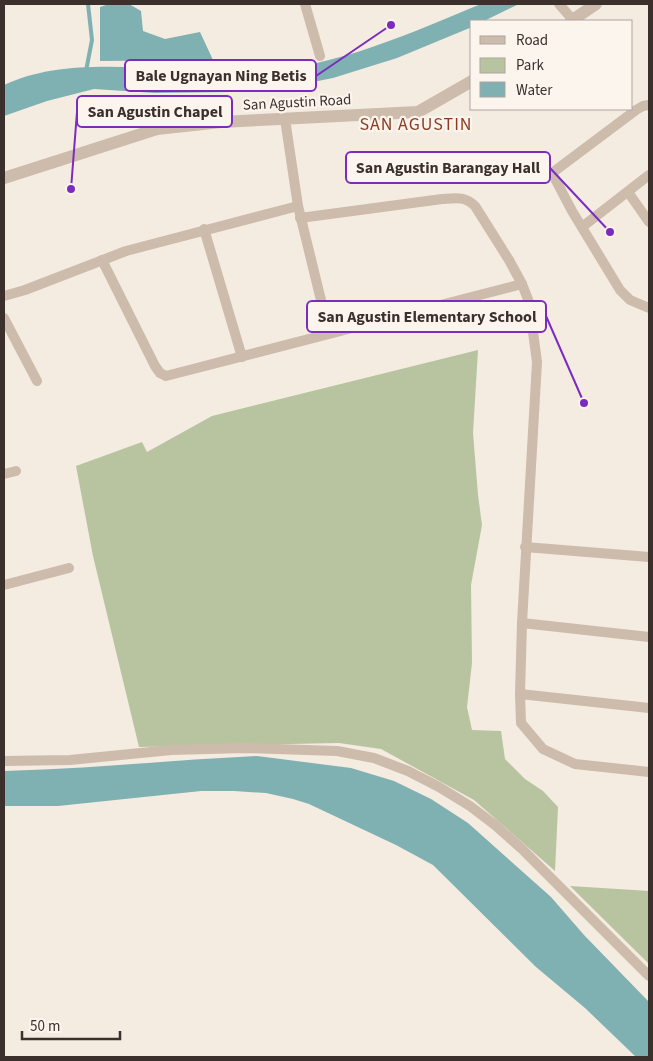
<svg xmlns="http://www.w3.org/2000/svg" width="653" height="1061" font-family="'Source Sans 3',sans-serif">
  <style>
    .green { fill: #b8c4a0 }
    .water { fill: #7fb0b2 }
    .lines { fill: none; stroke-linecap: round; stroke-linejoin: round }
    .stream { stroke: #7fb0b2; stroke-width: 4 }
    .minor { stroke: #cdbbac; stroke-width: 10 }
    .tertiary { stroke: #cdbbac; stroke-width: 12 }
    .labels { text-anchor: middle; stroke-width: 4.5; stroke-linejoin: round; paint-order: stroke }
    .street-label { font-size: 15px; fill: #3b302b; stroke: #fbf5ee }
    .quarter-label { font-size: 18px; letter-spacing: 1px; fill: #8c3b22; stroke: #fbf5ee }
    .leader { fill: none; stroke: #7b2cbf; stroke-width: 2 }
    .callout-dot { fill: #7b2cbf; stroke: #fbf5ee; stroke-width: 2 }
    .callout { fill: #fbf5ee; stroke: #7b2cbf; stroke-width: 2 }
    .callout-label { font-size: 16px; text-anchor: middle; font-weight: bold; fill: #3b302b }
  </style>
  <rect width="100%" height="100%" fill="#f4ebe1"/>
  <g class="green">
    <path d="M 478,350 L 473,433 L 478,495 L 482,525 L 471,585 L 472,663 L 467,707 L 472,730 L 501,731 L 505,759 L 525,779 L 543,791 L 558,807 L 555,871 L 474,800 L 381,749 L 339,743 L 139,747 L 93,556 L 76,466 L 142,442 L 147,452 L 212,416 Z"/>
    <path d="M 570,886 L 649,891 L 649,964 Z"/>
  </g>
  <g class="water">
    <path d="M 109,4 L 129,4 L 141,11 L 143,31 L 165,39 L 200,32 L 213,60 L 100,61 L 100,7 Z"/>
    <path d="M 481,4 L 519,4 L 484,21 L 472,21 L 472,27 L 397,58 L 333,78 L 298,85 L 230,92 L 155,93 L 94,89 L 47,101 L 4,116 L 4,85 C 77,50 182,77 262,71 C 336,67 413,32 481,4 Z"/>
    <path d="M 257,756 L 351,768 L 394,781 L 431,799 L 468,823 L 551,897 L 584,935 L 649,1002 L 649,1057 L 636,1057 L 585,1008 L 536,967 L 433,865 L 396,845 L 309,804 L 293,799 L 266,793 L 234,791 L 201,791 L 58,806 L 4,806 L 4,771 C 88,769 173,760 257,756 Z"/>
  </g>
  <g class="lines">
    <path class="stream" d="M 86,71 L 92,40 L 88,4"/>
    <g class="minor">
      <path d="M 305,4 L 320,56"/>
      <path d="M 559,4 L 573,20"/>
      <path d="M 649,105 L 643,106 L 636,110 L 552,173 L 572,211 L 620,290 L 630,300 L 649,308"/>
      <path d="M 285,119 L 298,206 L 329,333"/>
      <path d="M 628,192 L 649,222"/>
      <path d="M 300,218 L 442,199 C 456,198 465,196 475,206 L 509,260 L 522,284 L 529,302 L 537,362 L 522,623 L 520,694 L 521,723 L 543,749 L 575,764 L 649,772"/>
      <path d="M 582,227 L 649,175"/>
      <path d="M 204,229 L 242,357"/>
      <path d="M 102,260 L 155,366 L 160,373 L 166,376 L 522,284"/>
      <path d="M 4,296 L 25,290 L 126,251 L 298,206"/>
      <path d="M 4,318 L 37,381"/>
      <path d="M 4,474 L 16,471"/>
      <path d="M 525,547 L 649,557"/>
      <path d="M 4,585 L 69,568"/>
      <path d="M 522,623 L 649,637"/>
      <path d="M 520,694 L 649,708"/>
      <path d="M 4,761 L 70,760 L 171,750 L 245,748 L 337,751 L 374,758 L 408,771 L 439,787 L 470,806 L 495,825 L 522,849 L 649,976"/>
    </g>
    <g class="tertiary">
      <path d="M 571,21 L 596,4"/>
      <path d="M 4,178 L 157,129 L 221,122 L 418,112 L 472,81"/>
    </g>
  </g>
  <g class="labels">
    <g class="street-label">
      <text transform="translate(297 102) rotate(-3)" y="5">San Agustin Road</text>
    </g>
    <g class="quarter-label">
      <text x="416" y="130">SAN AGUSTIN</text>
    </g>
  </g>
  <path class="leader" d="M391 25L316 76M71 189L77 112M610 232L550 168M584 403L546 316"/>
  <g class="callout-dot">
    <circle cx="391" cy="25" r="5"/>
    <circle cx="71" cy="189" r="5"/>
    <circle cx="610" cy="232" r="5"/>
    <circle cx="584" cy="403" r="5"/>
  </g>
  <g class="callout">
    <rect x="125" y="60" width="191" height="31" rx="5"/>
    <rect x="77" y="96" width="155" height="31" rx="5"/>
    <rect x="346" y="152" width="204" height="31" rx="5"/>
    <rect x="307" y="301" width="239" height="31" rx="5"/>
  </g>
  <g class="callout-label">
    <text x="221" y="81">Bale Ugnayan Ning Betis</text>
    <text x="155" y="117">San Agustin Chapel</text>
    <text x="448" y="173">San Agustin Barangay Hall</text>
    <text x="427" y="322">San Agustin Elementary School</text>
  </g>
  <rect width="653" height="1061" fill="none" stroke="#3b302b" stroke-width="10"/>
  <rect x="470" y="20" width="162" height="90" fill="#fbf5ee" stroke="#aea6a0"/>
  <rect x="480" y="36" width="25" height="8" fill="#cdbbac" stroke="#aea6a0"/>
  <text x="516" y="45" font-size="15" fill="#3b302b">Road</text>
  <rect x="480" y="58" width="25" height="15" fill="#b8c4a0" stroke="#aea6a0"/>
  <text x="516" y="70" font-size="15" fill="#3b302b">Park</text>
  <rect x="480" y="82" width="25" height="15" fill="#7fb0b2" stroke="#aea6a0"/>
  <text x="516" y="95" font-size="15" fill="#3b302b">Water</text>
  <path d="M22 1031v8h98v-8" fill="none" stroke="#3b302b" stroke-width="2.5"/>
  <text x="30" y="1031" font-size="15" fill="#3b302b" stroke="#fbf5ee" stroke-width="4" paint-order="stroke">50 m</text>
</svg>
